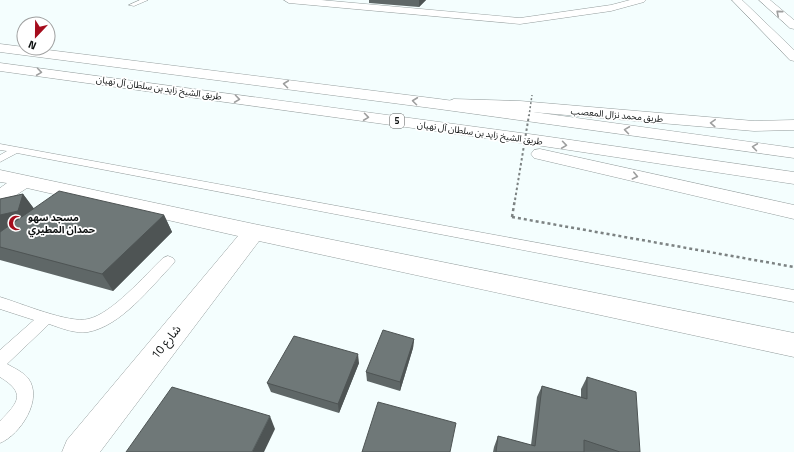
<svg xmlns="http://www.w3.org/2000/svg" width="794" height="452" font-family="'Titillium Web','Noto Sans Arabic',sans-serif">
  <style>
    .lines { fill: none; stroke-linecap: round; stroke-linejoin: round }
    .lane-casing { stroke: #949d9d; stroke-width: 1 }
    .street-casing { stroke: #949d9d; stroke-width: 1 }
    .secondary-casing { stroke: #949d9d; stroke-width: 1 }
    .highway-casing { stroke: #949d9d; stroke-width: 1 }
    .path { stroke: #7c8282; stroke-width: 2.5; stroke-dasharray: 3 3; stroke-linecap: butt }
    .lane { fill: #fff; fill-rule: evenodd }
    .street { fill: #fff; fill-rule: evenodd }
    .secondary { fill: #fff; fill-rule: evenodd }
    .highway { fill: #fff; fill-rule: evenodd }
    .path-bridge-far2 { stroke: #7c8282; stroke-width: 1.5; stroke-dasharray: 2 2; stroke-linecap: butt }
    .path-bridge-far1 { stroke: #7c8282; stroke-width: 2; stroke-dasharray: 2.5 2.5; stroke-linecap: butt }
    .path-bridge { stroke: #7c8282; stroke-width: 2.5; stroke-dasharray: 3 3; stroke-linecap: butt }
    .wall { fill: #5f6767 }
    .shaded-wall { fill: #4e5454 }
    .building { fill: #6f7878; stroke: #4e5454 }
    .oneway { stroke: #9e9f9f }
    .labels { text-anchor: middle; stroke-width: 3.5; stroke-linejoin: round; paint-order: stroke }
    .far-street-label { font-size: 9px; fill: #0d1010; stroke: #fff }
    .shield { fill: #fff; stroke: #565858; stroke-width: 1 }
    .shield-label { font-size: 9px; font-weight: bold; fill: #0d1010 }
    .poi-label { font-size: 10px; font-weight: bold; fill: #0d1010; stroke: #fff; text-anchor: start }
    .near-street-label { font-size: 12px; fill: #0d1010; stroke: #fff }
  </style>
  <rect width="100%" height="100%" fill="#f4fefe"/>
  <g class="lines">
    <g class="lane-casing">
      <g id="lane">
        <path d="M 140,0 L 148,0 L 134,6 L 129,5 Z"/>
        <path d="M 0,144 L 794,290 L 794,302 L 17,153 L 0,162 L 0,155 L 7,151 L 0,150 Z"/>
        <path d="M 168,256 L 173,258 L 175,261 L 173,264 C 150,288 121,326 88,332 C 75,334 61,328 49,324 L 7,364 C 14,368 23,372 28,378 C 44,399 20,435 0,443 L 0,421 C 19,402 26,393 0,377 L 0,350 L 34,320 L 0,309 L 0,297 C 20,303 70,324 88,319 C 112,314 145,275 163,258 Z"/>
      </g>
    </g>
    <g class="street-casing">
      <g id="street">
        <path d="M 284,0 L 321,0 L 520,18 L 611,5 L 630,0 L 646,0 L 644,2 L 611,11 L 520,24 L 289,3 Z"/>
        <path d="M 0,170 L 254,224 L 794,333 L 794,357 L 259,241 L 100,452 L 62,452 L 67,440 L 238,236 L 27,188 L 7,201 L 0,203 L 0,188 L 7,183 L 0,182 Z"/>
      </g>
    </g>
    <g class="secondary-casing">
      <g id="secondary">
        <path d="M 732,0 L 742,0 L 794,50 L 794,61 L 790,60 Z"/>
        <path d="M 759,0 L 770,0 L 794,20 L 794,29 L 790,28 Z"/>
        <path d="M 454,99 L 520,101 L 754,121 L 794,120 L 794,130 L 754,131 L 520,111 L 449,107 L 446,104 L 449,101 Z"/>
      </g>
    </g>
    <g class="highway-casing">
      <g id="highway">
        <path d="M 0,44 L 439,99 L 794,148 L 794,158 L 439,109 L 0,52 Z"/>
        <path d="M 0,63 L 536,135 L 794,172 L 794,184 L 536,145 L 0,71 Z"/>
        <path d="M 540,149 L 794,205 L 794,219 L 534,158 L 531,154 L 534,150 Z"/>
      </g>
    </g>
    <path class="path" d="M 512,217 L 794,267"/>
    <use href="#lane" class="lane"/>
    <use href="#street" class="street"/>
    <use href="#secondary" class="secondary"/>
    <use href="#highway" class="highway"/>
    <path class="path-bridge-far2" d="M 529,116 L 532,95"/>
    <path class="path-bridge-far1" d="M 515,200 L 529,115"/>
    <path class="path-bridge" d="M 512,217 L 515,199"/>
  </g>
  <g class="wall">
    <path d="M 369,0 L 426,0 L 419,7 L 369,3 Z"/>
    <path d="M 23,194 L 34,209 L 164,215 L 172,232 L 113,291 L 0,260 L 0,199 Z"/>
    <path d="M 414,339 L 413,348 L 400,391 L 367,381 L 366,372 Z"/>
    <path d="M 359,363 L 339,413 L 271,392 L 267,383 Z"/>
    <path d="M 587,377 L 640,452 L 493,452 L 494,447 L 498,436 L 531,445 L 537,397 L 542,386 L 581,397 L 581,389 Z"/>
  </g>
  <g class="shaded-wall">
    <path d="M 419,0 L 426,0 L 419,7 Z"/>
    <path d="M 23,194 L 35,210 L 0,235 L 0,215 Z"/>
    <path d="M 164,215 L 172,232 L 113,291 L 102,274 Z"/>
    <path d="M 414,339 L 413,348 L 400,391 L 400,382 Z"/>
    <path d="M 358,354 L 359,363 L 339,413 L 338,404 Z"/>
    <path d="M 270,416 L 275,429 L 264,452 L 252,452 Z"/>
  </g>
  <g class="building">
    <path d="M 59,191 L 164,215 L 102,274 L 0,247 L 0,232 Z"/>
    <path d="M 23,194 L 18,211 L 0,215 L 0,199 Z"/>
    <path d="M 383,330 L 414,339 L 400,382 L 366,372 Z"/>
    <path d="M 294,336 L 358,354 L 338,404 L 267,383 Z"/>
    <path d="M 587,377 L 636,392 L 640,452 L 620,452 L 584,440 L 584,452 L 496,452 L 498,436 L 535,446 L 542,386 L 587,399 Z"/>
    <path d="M 172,387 L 270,416 L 252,452 L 126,452 Z"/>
    <path d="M 378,402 L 456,423 L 450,452 L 362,452 Z"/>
  </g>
  <defs><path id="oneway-chevron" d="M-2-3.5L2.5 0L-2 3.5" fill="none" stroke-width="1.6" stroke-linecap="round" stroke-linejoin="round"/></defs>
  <g class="oneway">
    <use href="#oneway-chevron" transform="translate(779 13) rotate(-139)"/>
    <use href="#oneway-chevron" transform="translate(39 72) rotate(8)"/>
    <use href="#oneway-chevron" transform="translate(286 84) rotate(-173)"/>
    <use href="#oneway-chevron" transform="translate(237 99) rotate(8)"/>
    <use href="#oneway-chevron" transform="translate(415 101) rotate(-173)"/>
    <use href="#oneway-chevron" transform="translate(366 117) rotate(8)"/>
    <use href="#oneway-chevron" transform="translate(713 123) rotate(-176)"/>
    <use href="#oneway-chevron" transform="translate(627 130) rotate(-172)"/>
    <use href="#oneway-chevron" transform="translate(564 145) rotate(8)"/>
    <use href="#oneway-chevron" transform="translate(755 147) rotate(-172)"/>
    <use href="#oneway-chevron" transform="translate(635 176) rotate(13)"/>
  </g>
  <defs>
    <g id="mosque-bare" transform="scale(1.2)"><path d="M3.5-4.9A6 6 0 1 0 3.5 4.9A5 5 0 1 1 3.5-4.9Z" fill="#a50c1c" stroke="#fff" stroke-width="2.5" paint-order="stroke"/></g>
  </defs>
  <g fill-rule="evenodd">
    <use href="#mosque-bare" x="16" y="223"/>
  </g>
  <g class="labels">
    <g class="far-street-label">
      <text transform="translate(159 88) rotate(8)" y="3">طريق الشيخ زايد بن سلطان آل نهيان</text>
      <text transform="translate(617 115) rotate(5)" y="3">طريق محمد نزال المعصب</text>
      <text transform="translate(480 133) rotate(8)" y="3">طريق الشيخ زايد بن سلطان آل نهيان</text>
    </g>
    <rect class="shield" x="390" y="114" width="14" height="14" rx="3"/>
    <g class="shield-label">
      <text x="397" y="124">5</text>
    </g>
    <g class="poi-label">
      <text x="28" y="221">مسجد سهو<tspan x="28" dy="12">حمدان المطيري</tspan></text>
    </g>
    <g class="near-street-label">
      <text transform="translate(166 342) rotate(-51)" y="4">شارع 10</text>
    </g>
  </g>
  <g transform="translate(36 36) rotate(202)"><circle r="19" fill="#ffffff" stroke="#9e9f9f"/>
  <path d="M0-3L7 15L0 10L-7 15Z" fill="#a50c1c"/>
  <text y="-6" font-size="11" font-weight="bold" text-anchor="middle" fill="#0d1010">N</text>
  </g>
</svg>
